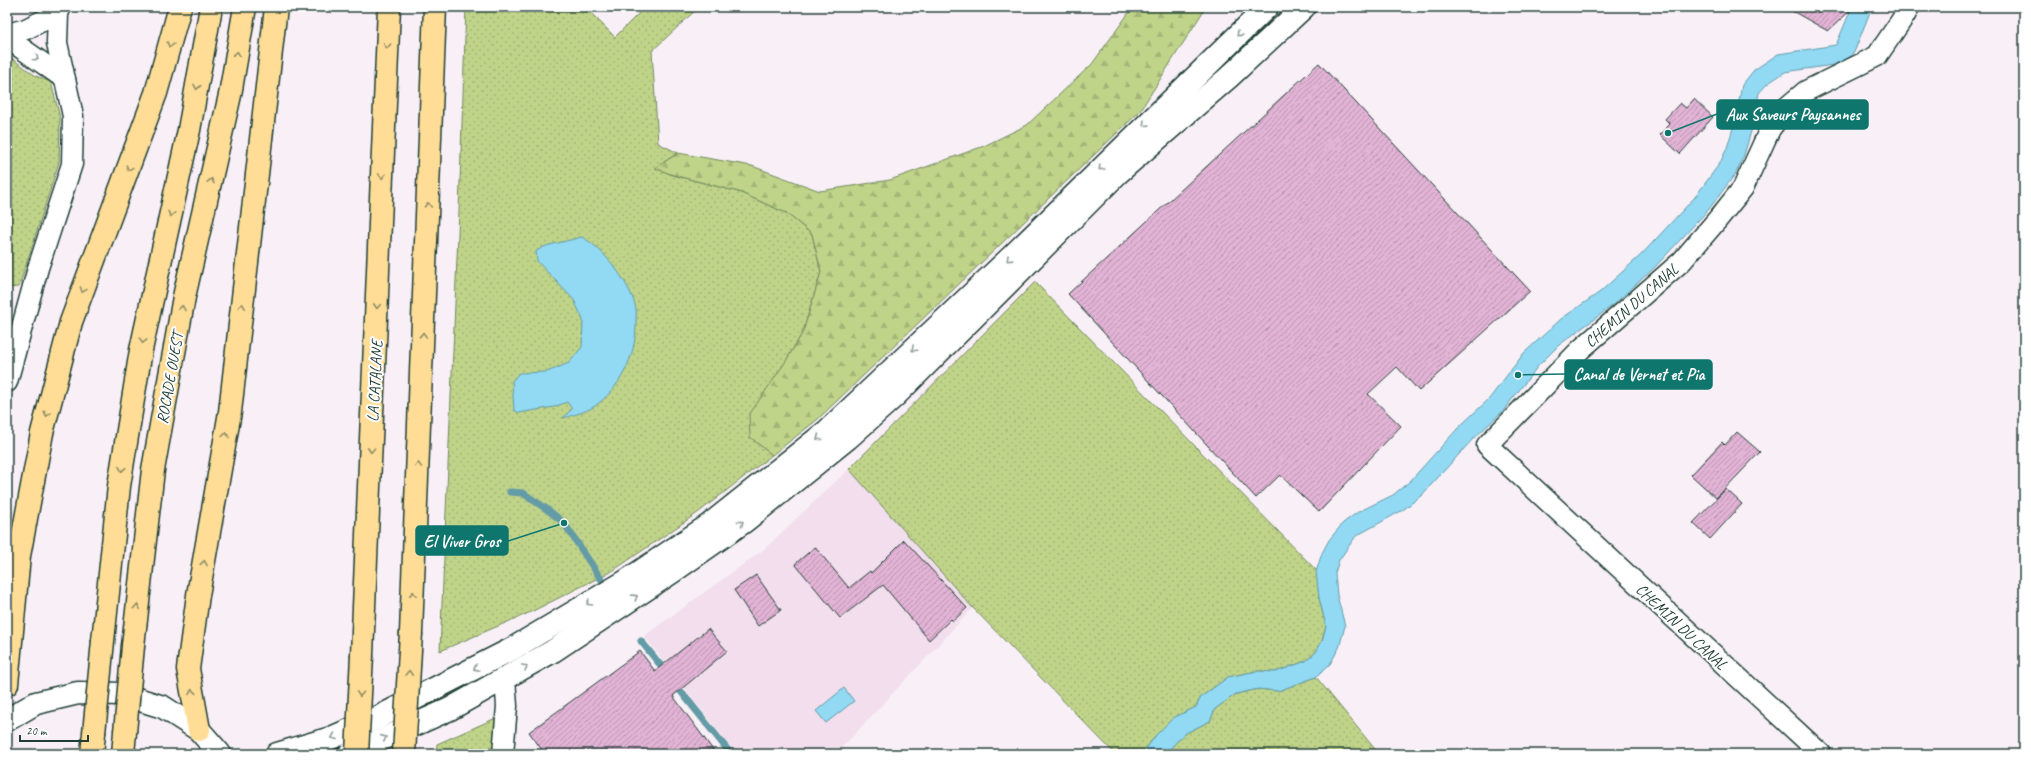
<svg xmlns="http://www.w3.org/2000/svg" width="2031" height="761" font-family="Caveat,sans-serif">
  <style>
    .built { fill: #f2deed }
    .grass { fill: url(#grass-dots); stroke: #6f885e }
    .forest { fill: url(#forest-firs); stroke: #6f885e }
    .water { fill: #92d9f4; stroke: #649ba7 }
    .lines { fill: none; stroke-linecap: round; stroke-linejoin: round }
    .stream { stroke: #649ba7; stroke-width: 7 }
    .building { fill: url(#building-hatch); stroke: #1f3d34 }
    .street-casing { stroke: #1f3d34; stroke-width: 23 }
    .secondary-casing { stroke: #1f3d34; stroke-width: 25 }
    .highway-casing { stroke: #1f3d34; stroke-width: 25 }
    .street { stroke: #fff; stroke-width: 20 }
    .secondary { stroke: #fff; stroke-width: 22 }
    .highway { stroke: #ffdd96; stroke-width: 22 }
    .highway-bridge-casing { stroke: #1f3d34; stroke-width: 25; stroke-linecap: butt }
    .highway-bridge { stroke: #ffdd96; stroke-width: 22 }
    .oneway { stroke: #8f9e9a }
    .oneway2 { stroke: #8f8d65 }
    .labels { text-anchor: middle; stroke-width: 4; stroke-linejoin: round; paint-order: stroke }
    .street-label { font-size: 16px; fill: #1f3d34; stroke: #fff }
    .leader { fill: none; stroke: #0f766e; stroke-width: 1.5 }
    .callout-dot { fill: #0f766e; stroke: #fff; stroke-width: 1.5 }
    .callout { fill: #0f766e; stroke: #0f766e; stroke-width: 1.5 }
    .callout-label { font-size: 17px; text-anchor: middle; font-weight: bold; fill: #fff }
  </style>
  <defs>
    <pattern id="grass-dots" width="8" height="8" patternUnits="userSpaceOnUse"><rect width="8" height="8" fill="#bfd389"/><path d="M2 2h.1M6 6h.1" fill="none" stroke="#a4b677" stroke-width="1.8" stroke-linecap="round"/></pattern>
    <pattern id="forest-firs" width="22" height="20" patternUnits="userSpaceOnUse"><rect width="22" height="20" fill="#bfd389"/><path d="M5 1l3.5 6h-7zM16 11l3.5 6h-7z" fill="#a4b677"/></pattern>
    <pattern id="building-hatch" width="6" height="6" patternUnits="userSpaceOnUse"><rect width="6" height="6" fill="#e2b3d5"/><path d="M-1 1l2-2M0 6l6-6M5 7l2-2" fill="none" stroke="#b793ae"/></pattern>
  </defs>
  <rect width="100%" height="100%" fill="#f9f0f7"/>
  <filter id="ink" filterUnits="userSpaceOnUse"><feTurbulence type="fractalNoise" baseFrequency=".025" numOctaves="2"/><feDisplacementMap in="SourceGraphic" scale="8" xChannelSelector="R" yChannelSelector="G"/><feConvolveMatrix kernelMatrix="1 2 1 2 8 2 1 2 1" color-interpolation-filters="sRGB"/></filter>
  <g filter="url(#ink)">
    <path class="built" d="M 849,469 L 973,608 L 836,754 L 736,754 L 644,636 L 763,550 Z"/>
    <g class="grass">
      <path d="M 466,7 L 585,7 L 615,37 L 645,7 L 699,7 L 652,51 L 658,143 L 678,153 L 655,168 L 673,175 L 739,192 L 786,213 L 812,234 L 821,272 L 803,332 L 786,361 L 750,437 L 772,455 L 699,512 L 614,570 L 531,612 L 440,651 L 459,211 Z"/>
      <path d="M 7,55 L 36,76 L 51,82 L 60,118 L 59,162 L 19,287 L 7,288 Z"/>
      <path d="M 1035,282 L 1317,571 L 1319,598 L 1326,626 L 1322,641 L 1316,652 L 1306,661 L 1276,672 L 1257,671 L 1228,677 L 1201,697 L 1196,707 L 1173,718 L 1157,734 L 1142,754 L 1115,754 L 973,608 L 849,469 Z"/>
      <path d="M 1316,677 L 1379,754 L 1165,754 L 1184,734 L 1210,721 L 1215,709 L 1236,694 L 1258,689 L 1278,691 Z"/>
      <path d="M 496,718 L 493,754 L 436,754 L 437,744 Z"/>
    </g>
    <path class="forest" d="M 1133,7 L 1206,7 L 1140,111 L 817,420 L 772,455 L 750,437 L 749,415 L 786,361 L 803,332 L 821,272 L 812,234 L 786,213 L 739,192 L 673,175 L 655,168 L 678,153 L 752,166 L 820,191 L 890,180 L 984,146 L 1027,125 L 1092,64 Z"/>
    <g class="water">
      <path d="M 1852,7 L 1872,7 L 1855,50 L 1850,57 L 1843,62 L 1833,65 L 1785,72 L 1767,84 L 1759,93 L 1753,125 L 1744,155 L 1736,173 L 1709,209 L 1655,267 L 1612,306 L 1559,345 L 1538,366 L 1503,411 L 1472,440 L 1422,495 L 1403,510 L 1356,536 L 1339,560 L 1335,573 L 1337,595 L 1345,626 L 1339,648 L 1330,664 L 1316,677 L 1278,691 L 1258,689 L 1236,694 L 1215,709 L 1210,721 L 1184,734 L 1165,754 L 1142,754 L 1157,734 L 1173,718 L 1196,707 L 1201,697 L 1228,677 L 1257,671 L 1276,672 L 1306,661 L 1316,652 L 1322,641 L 1326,626 L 1319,598 L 1316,572 L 1322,553 L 1329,540 L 1343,523 L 1358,512 L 1393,495 L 1410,481 L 1459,427 L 1489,399 L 1524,353 L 1561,319 L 1600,292 L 1642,254 L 1695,197 L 1720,163 L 1727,148 L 1735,121 L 1742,85 L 1754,70 L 1778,54 L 1836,45 Z"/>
      <path d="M 582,237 C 603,248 629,282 635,305 C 637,309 636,315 636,320 C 637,351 624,383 599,403 C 590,411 574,415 563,418 L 572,409 L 567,402 L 554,407 L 519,413 L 514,410 L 512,381 L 519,373 L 547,372 L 569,363 L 582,347 L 583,320 L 574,300 L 537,261 L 536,251 L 546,246 Z"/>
      <path d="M 844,688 L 854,701 L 826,723 L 816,711 Z"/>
    </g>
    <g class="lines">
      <g class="stream">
        <path d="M 510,492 L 523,493 L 548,510 L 564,523 L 601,579"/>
        <path d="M 641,641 L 666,672"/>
        <path d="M 675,684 L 731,754"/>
      </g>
    </g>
    <g class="building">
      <path d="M 1785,7 L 1854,7 L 1828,31 Z"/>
      <path d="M 1319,63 L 1530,291 L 1419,391 L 1397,367 L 1368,394 L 1401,426 L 1319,512 L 1280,475 L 1256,498 L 1068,294 Z"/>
      <path d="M 1694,99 L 1713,117 L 1680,154 L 1660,135 L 1670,124 L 1665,119 L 1680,103 L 1686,108 Z"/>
      <path d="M 1737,432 L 1760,452 L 1716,498 L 1691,475 L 1722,442 L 1725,445 Z"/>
      <path d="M 1726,489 L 1742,504 L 1710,539 L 1693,523 Z"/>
      <path d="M 904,540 L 967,608 L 953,621 L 951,619 L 929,640 L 883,585 L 840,618 L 795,564 L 815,547 L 849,588 L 870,571 L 871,573 Z"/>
      <path d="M 756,575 L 781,610 L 758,626 L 734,590 Z"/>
      <path d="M 708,629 L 727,651 L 673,696 L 716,754 L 545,754 L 529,732 L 640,651 L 655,671 Z"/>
    </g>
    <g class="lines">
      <g class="street-casing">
        <g id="street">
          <path d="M 7,34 L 26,29 L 58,13"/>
          <path d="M 7,38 L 65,79"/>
          <path d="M 7,382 L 38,268 L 72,164 L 73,116 L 57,43 L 58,13 L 61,7"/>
          <path d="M 503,754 L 507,706 L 505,679"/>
          <path d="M 1821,754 L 1487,445 L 1580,350 L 1682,261 L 1718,219 L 1743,188 L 1770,129 L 1787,107 L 1806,91 L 1877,56 L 1905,15 L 1909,7"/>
        </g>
      </g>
      <g class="secondary-casing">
        <g id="secondary">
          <path d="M 7,720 L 36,703 L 78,693 L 121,694 L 163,707 L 199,730 L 220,754"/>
          <path d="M 277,754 L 331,738 L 377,718 L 512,649 L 623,583 L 709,525 L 827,431 L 1011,257 L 1267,7"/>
          <path d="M 349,754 L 450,709 L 553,651 L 675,570 L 745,521 L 848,438 L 896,395 L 1118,173 L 1229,77 L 1304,7"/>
        </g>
      </g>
      <g class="highway-casing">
        <g id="highway">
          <path d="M 411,633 L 435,7"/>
          <path d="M 103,641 L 119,486 L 141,350 L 189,130 L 211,7"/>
          <path d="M 133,646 L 153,470 L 184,297 L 230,95 L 245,7"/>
          <path d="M 362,655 L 389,7"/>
          <path d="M 7,684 L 19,556 L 42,433 L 71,322 L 156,93 L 180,7"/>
          <path d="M 199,730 L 188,669 L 198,595 L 230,412 L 276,7"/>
          <path d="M 92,754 L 94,733"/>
          <path d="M 123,754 L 125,732"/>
        </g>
      </g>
      <use href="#street" class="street"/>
      <use href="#secondary" class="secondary"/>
      <use href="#highway" class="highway"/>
      <g class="highway-bridge-casing">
        <g id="highway-bridge">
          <path d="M 125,732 L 133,646"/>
          <path d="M 94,733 L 103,641"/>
          <path d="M 357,754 L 362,655"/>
          <path d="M 404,754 L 411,633"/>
        </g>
      </g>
      <use href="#highway-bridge" class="highway-bridge"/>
    </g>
    <defs><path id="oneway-chevron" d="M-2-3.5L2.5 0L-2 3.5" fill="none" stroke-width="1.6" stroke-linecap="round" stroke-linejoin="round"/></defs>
    <g class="oneway">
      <use href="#oneway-chevron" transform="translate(1239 34) rotate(136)"/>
      <use href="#oneway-chevron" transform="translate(36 58) rotate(34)"/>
      <use href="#oneway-chevron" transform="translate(1145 124) rotate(136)"/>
      <use href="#oneway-chevron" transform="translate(1101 168) rotate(135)"/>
      <use href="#oneway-chevron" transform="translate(1009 259) rotate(136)"/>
      <use href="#oneway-chevron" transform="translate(914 349) rotate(137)"/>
      <use href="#oneway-chevron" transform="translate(819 438) rotate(142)"/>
      <use href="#oneway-chevron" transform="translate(741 523) rotate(-36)"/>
      <use href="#oneway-chevron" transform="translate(635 597) rotate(-33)"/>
      <use href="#oneway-chevron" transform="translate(589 603) rotate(149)"/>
      <use href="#oneway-chevron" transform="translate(525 667) rotate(-30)"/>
      <use href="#oneway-chevron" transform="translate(476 668) rotate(153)"/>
      <use href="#oneway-chevron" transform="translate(334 737) rotate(158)"/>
      <use href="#oneway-chevron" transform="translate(384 738) rotate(-24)"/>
    </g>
    <g class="oneway2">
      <use href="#oneway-chevron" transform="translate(170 45) rotate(106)"/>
      <use href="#oneway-chevron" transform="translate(387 46) rotate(92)"/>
      <use href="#oneway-chevron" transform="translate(237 54) rotate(-81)"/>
      <use href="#oneway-chevron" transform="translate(197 87) rotate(100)"/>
      <use href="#oneway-chevron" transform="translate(129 168) rotate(110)"/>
      <use href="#oneway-chevron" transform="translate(382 176) rotate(92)"/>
      <use href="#oneway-chevron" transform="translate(211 181) rotate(-77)"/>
      <use href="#oneway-chevron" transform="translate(428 205) rotate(-88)"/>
      <use href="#oneway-chevron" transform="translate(171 214) rotate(102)"/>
      <use href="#oneway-chevron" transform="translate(83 290) rotate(110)"/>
      <use href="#oneway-chevron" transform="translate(242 306) rotate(-83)"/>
      <use href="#oneway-chevron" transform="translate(377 306) rotate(93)"/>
      <use href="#oneway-chevron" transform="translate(182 308) rotate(-80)"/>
      <use href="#oneway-chevron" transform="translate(423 335) rotate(-88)"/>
      <use href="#oneway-chevron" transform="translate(143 341) rotate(102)"/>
      <use href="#oneway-chevron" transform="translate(47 414) rotate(105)"/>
      <use href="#oneway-chevron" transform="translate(226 435) rotate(-80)"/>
      <use href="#oneway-chevron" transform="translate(371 450) rotate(93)"/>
      <use href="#oneway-chevron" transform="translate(418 465) rotate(-88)"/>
      <use href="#oneway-chevron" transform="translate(122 469) rotate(99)"/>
      <use href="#oneway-chevron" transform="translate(204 563) rotate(-80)"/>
      <use href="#oneway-chevron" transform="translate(413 594) rotate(-88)"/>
      <use href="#oneway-chevron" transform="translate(137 607) rotate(-84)"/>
      <use href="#oneway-chevron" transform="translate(409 673) rotate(-87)"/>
      <use href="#oneway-chevron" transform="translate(192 692) rotate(-99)"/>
      <use href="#oneway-chevron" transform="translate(360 694) rotate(93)"/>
    </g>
  </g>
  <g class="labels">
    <g class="street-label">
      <text transform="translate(1631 305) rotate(-41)" y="6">CHEMIN DU CANAL</text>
      <text transform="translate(169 378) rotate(-80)" y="6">ROCADE OUEST</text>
      <text transform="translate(374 381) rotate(-87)" y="6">LA CATALANE</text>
      <text transform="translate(1682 626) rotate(43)" y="6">CHEMIN DU CANAL</text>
    </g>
  </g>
  <path class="leader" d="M1668 133L1717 114M1518 375L1565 374M564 523L508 541"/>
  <g class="callout-dot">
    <circle cx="1668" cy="133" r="4"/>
    <circle cx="1518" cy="375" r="4"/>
    <circle cx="564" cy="523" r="4"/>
  </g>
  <g class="callout">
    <rect x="1717" y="100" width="151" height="29" rx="4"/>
    <rect x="1565" y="360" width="147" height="29" rx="4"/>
    <rect x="416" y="526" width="92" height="29" rx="4"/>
  </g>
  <g class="callout-label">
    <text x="1793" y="120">Aux Saveurs Paysannes</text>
    <text x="1639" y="380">Canal de Vernet et Pia</text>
    <text x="462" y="547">El Viver Gros</text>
  </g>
  <rect width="2031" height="761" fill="none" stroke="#fff" stroke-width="24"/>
  <rect x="12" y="12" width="2007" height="737" fill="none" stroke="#1f3d34" stroke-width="1.5" filter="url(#ink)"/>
  <path d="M20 735v6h68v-6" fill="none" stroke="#1f3d34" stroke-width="2"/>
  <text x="26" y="735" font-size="12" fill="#1f3d34" stroke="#ffffff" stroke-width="3" paint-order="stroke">20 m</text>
</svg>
